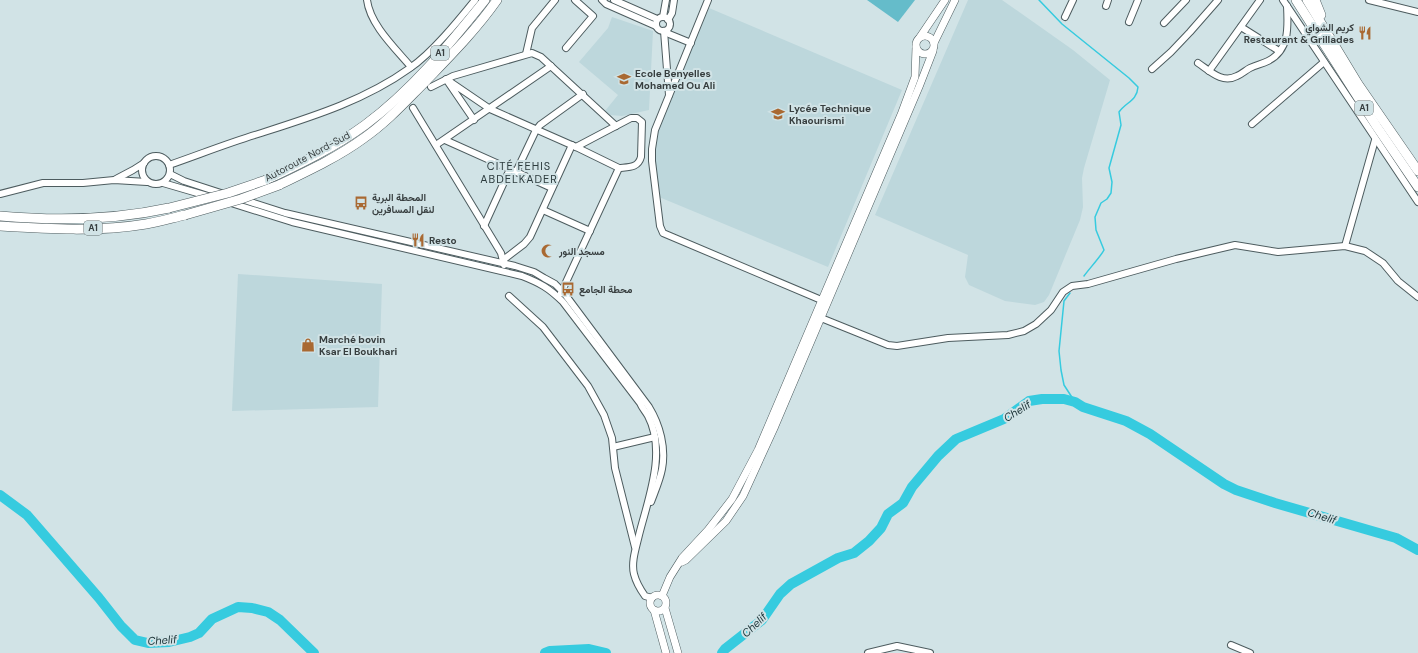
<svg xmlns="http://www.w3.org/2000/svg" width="1418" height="653" font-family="'DM Sans',Vazirmatn,sans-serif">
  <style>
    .built { fill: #bdd7dc }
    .green { fill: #65bcca }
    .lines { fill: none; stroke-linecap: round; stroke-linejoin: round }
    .stream { stroke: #36cbdf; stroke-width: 1.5 }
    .river { stroke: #36cbdf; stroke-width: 10 }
    .minor-casing { stroke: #4d5c5f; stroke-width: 8 }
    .major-casing { stroke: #4d5c5f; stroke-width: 8 }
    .highway-casing { stroke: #4d5c5f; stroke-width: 10 }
    .minor { stroke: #fff; stroke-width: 6 }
    .major { stroke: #fff; stroke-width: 7 }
    .highway { stroke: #fff; stroke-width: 9 }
    .highway-bridge-casing { stroke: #4d5c5f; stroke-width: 10; stroke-linecap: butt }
    .highway-bridge { stroke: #fff; stroke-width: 9 }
    .labels { text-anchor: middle; stroke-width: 4; stroke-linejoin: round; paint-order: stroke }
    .shield { fill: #d1e3e6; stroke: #657071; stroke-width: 1 }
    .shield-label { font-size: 9px; font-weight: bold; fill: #373e3f }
    .poi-label { font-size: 10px; font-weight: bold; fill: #373e3f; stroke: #d1e3e6; text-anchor: start }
    .street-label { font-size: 10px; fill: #373e3f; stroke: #d1e3e6 }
    .neighbourhood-label { font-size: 11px; letter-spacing: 1px; fill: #2c3b3d; stroke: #d1e3e6 }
    .water-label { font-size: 11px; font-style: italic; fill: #1d3438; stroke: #d1e3e6 }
  </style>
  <rect width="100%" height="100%" fill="#d1e3e6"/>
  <g class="built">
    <path d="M 968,0 L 1002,0 L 1073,50 L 1110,80 L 1084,168 L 1082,178 L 1083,207 L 1080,220 L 1049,295 L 1044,302 L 1035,305 L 1005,301 L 969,285 L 965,277 L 968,255 L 875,215 Z"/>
    <path d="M 709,8 L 902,90 L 828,267 L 659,197 L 653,139 Z"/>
    <path d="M 612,17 L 653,31 L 649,110 L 622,116 L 610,115 L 605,111 L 618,95 L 579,62 L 608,28 Z"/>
    <path d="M 238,274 L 382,284 L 378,407 L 232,411 Z"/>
  </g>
  <path class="green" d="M 867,0 L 915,0 L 898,22 Z"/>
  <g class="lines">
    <g class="stream">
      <path d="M 1039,0 L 1062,24 L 1129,78 L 1138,87 C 1137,101 1126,102 1119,112 L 1121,125 L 1109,168 L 1112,182 L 1111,193 L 1107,199 L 1101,203 L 1095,217 L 1096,230 L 1104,250 C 1101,256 1089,269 1084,276"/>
      <path d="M 1070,293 L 1064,301 L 1059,351 L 1061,370 L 1064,385 L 1075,402"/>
    </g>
    <g class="river">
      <path d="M 0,495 L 27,515 L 99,598 L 121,626 L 135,640 L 148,643 L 169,642 L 190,637 L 199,633 L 212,619 L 238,607 L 252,608 L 268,612 L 280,620 L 314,653"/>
      <path d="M 545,653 L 550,651 L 589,649 L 606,653"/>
      <path d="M 722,653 L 725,649 L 762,620 L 780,594 L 791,584 L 838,558 L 854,553 L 869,541 L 881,528 L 888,514 L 903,503 L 912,487 L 938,456 L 956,439 L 1004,419 L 1029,401 L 1042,399 L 1064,399 L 1075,402 L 1083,407 L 1126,421 L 1150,434 L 1224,484 L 1236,490 L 1275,503 L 1396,538 L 1418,550"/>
    </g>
    <g class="minor-casing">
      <g id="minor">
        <path d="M 367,0 C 370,25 396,49 411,67"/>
        <path d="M 602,0 L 606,4 L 656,26"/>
        <path d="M 614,0 L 657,19"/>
        <path d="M 708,0 L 655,130 L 652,149 L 652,161 L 660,226 L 663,233 L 826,302"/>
        <path d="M 1283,0 L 1418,202"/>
        <path d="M 1369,0 L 1418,12"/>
        <path d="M 1106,6 L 1108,0"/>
        <path d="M 663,17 L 666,0"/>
        <path d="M 1065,17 L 1073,0"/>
        <circle cx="663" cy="24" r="7"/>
        <path d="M 668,20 L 672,13 L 674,0"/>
        <path d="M 1129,22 L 1138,0"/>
        <path d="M 1164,23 L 1186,0"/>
        <path d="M 1241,27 L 1279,51"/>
        <path d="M 664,31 L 669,95"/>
        <path d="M 664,31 L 669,34 L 691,43"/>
        <path d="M 566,48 L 593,16 L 575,0"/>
        <path d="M 526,54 L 532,28 L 555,0"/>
        <path d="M 1198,63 C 1210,71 1222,84 1237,76 C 1242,74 1246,70 1250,68 C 1256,65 1262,64 1268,61 C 1290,50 1288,26 1287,6"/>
        <path d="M 1152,69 L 1171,52 L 1190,32 L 1218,0"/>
        <path d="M 1209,71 L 1260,0"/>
        <path d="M 431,87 L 453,76 L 532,53 L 541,57 L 616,126"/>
        <path d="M 413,108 L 501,253 L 504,265"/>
        <path d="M 474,120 L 446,79 L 490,109 L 576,147 L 619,168"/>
        <path d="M 1252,124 L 1324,62"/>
        <path d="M 445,140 L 552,188"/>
        <path d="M 436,145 L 551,66"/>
        <circle cx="156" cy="170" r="14"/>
        <path d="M 169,165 C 198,155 228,143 258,134 C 311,117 364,101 410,68 C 432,53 458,21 475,0"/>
        <path d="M 516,172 L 536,130 L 540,125 L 583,94"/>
        <path d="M 170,174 L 184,181 L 224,194"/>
        <path d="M 116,179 L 133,170 L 144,163"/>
        <path d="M 163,183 L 211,197"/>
        <path d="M 0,194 L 43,183 L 83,183 L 114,180 L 147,182"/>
        <path d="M 241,199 L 285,213 L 515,266 L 534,272 L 544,278 L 555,284 L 564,293 L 649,407 C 660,425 666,448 662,469 C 660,480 655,491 651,502"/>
        <path d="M 231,203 L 292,222 L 522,276 C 540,283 549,288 563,302 L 640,403 C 642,408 646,412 648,416 C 667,452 648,499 639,535 C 636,548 631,562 634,574 C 636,582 640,589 645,596 L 652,598"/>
        <path d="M 543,210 L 590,231"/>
        <path d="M 484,226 L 510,169"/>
        <path d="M 1345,246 L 1375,140"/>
        <path d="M 503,260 L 524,244 L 530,237 L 572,145"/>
        <path d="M 561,293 L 619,168 C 629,167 638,168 641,157 L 642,122 L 637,118 L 631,118 L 576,147"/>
        <path d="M 509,296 L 543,327 L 588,386 L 604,415 L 612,438 L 615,468 L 635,547"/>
        <path d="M 821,318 L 888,345 L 897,346 L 948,338 L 1008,335 L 1024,331 L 1036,324 L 1051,310 L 1063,292 L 1072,286 L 1088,284 L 1176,259 L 1235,245 L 1278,252 L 1345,246 L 1365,251 L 1383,263 L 1398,281 L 1418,297"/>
        <path d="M 613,447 L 655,437"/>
        <path d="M 1231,645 L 1250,653"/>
        <path d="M 868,653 L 897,646 L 930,653"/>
      </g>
    </g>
    <g class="major-casing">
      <g id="major">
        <circle cx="925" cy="45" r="9"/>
        <path d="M 920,37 L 945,0"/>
        <path d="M 934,43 L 955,0"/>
        <path d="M 682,562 L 686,560 L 726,521 L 743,496 L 775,426 L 919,87 L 933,51"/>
        <circle cx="658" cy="603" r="8"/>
        <path d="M 662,596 L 670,577 L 682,558 L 708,530 L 732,499 L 758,450 L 902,112 L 915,77 L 916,47"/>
        <path d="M 665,608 L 678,653"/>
        <path d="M 654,610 L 666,653"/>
      </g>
    </g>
    <g class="highway-casing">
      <g id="highway">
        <path d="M 1296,0 L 1377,127 L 1418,187"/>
        <path d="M 1307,0 L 1358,84 L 1418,171"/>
        <path d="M 1315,0 L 1321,15"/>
        <path d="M 266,180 C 300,164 335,147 365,125 C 411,91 449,45 485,0"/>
        <path d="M 279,185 C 308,171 338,157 364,138 C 387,122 405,102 425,82 C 450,56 476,30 497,0"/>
        <path d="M 0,216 C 56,221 114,220 169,208"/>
        <path d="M 0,226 C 48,229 99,232 146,224 C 159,222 172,218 185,215"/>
      </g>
    </g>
    <use href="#minor" class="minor"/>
    <use href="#major" class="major"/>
    <use href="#highway" class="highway"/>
    <g class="highway-bridge-casing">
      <g id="highway-bridge">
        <path d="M 169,208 L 228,193 L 266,180"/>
        <path d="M 185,215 L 241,199 L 279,185"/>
      </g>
    </g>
    <use href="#highway-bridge" class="highway-bridge"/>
  </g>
  <defs>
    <g id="restaurant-bare" transform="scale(1.08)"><path d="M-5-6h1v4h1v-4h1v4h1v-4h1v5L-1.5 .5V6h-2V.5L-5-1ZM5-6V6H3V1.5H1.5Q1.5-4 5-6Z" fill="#a96932" stroke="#d1e3e6" stroke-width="2.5" paint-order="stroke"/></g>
    <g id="school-bare" transform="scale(1.08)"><path d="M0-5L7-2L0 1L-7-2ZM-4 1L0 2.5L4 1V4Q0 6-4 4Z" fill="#a96932" stroke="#d1e3e6" stroke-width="2.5" paint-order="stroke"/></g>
    <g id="bus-bare" transform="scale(1.08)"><path d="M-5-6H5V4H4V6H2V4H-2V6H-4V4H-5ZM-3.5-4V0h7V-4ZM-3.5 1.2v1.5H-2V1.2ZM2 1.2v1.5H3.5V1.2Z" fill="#a96932" stroke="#d1e3e6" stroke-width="2.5" paint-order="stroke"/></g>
    <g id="mosque-bare" transform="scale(1.08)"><path d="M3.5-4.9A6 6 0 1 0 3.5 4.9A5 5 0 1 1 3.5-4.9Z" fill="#a96932" stroke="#d1e3e6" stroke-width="2.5" paint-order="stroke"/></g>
    <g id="shop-bare" transform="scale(1.08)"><path d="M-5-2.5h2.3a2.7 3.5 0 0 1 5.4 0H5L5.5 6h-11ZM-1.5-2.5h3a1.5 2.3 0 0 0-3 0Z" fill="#a96932" stroke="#d1e3e6" stroke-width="2.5" paint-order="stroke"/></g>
  </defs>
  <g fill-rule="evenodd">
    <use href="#restaurant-bare" x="1365" y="33"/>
    <use href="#school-bare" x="624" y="79"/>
    <use href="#school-bare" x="778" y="114"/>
    <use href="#bus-bare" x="361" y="203"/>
    <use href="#restaurant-bare" x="418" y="240"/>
    <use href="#mosque-bare" x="548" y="251"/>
    <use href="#bus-bare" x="568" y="289"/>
    <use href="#shop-bare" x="308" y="345"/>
  </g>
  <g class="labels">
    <g class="shield">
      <rect x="431" y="46" width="18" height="14" rx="3"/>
      <rect x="1355" y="101" width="18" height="14" rx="3"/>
      <rect x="84" y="221" width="18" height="14" rx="3"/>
    </g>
    <g class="shield-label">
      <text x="440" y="56">A1</text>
      <text x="1364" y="111">A1</text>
      <text x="93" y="231">A1</text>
    </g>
    <g class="poi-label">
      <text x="1354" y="31" text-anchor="end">كريم الشواي<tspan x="1354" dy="12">Restaurant &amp; Grillades</tspan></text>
      <text x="635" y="77">Ecole Benyelles<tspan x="635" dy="12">Mohamed Ou Ali</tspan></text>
      <text x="789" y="112">Lycée Technique<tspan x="789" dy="12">Khaourismi</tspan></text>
      <text x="372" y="201">المحطة البرية<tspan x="372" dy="12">لنقل المسافرين</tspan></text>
      <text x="429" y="244">Resto</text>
      <text x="559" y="255">مسجد النور</text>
      <text x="579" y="293">محطة الجامع</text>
      <text x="319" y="343">Marché bovin<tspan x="319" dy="12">Ksar El Boukhari</tspan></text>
    </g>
    <g class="street-label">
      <text transform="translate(307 156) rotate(-28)" y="4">Autoroute Nord-Sud</text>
    </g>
    <g class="neighbourhood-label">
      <text x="519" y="170">CITÉ FEHIS<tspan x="519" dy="13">ABDELKADER</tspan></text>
    </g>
    <g class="water-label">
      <text transform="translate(1017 411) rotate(-32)" y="4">Chelif</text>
      <text transform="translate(1322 516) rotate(17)" y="4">Chelif</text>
      <text transform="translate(754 625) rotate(-44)" y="4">Chelif</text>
      <text transform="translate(162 640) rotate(-4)" y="4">Chelif</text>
    </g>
  </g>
</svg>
